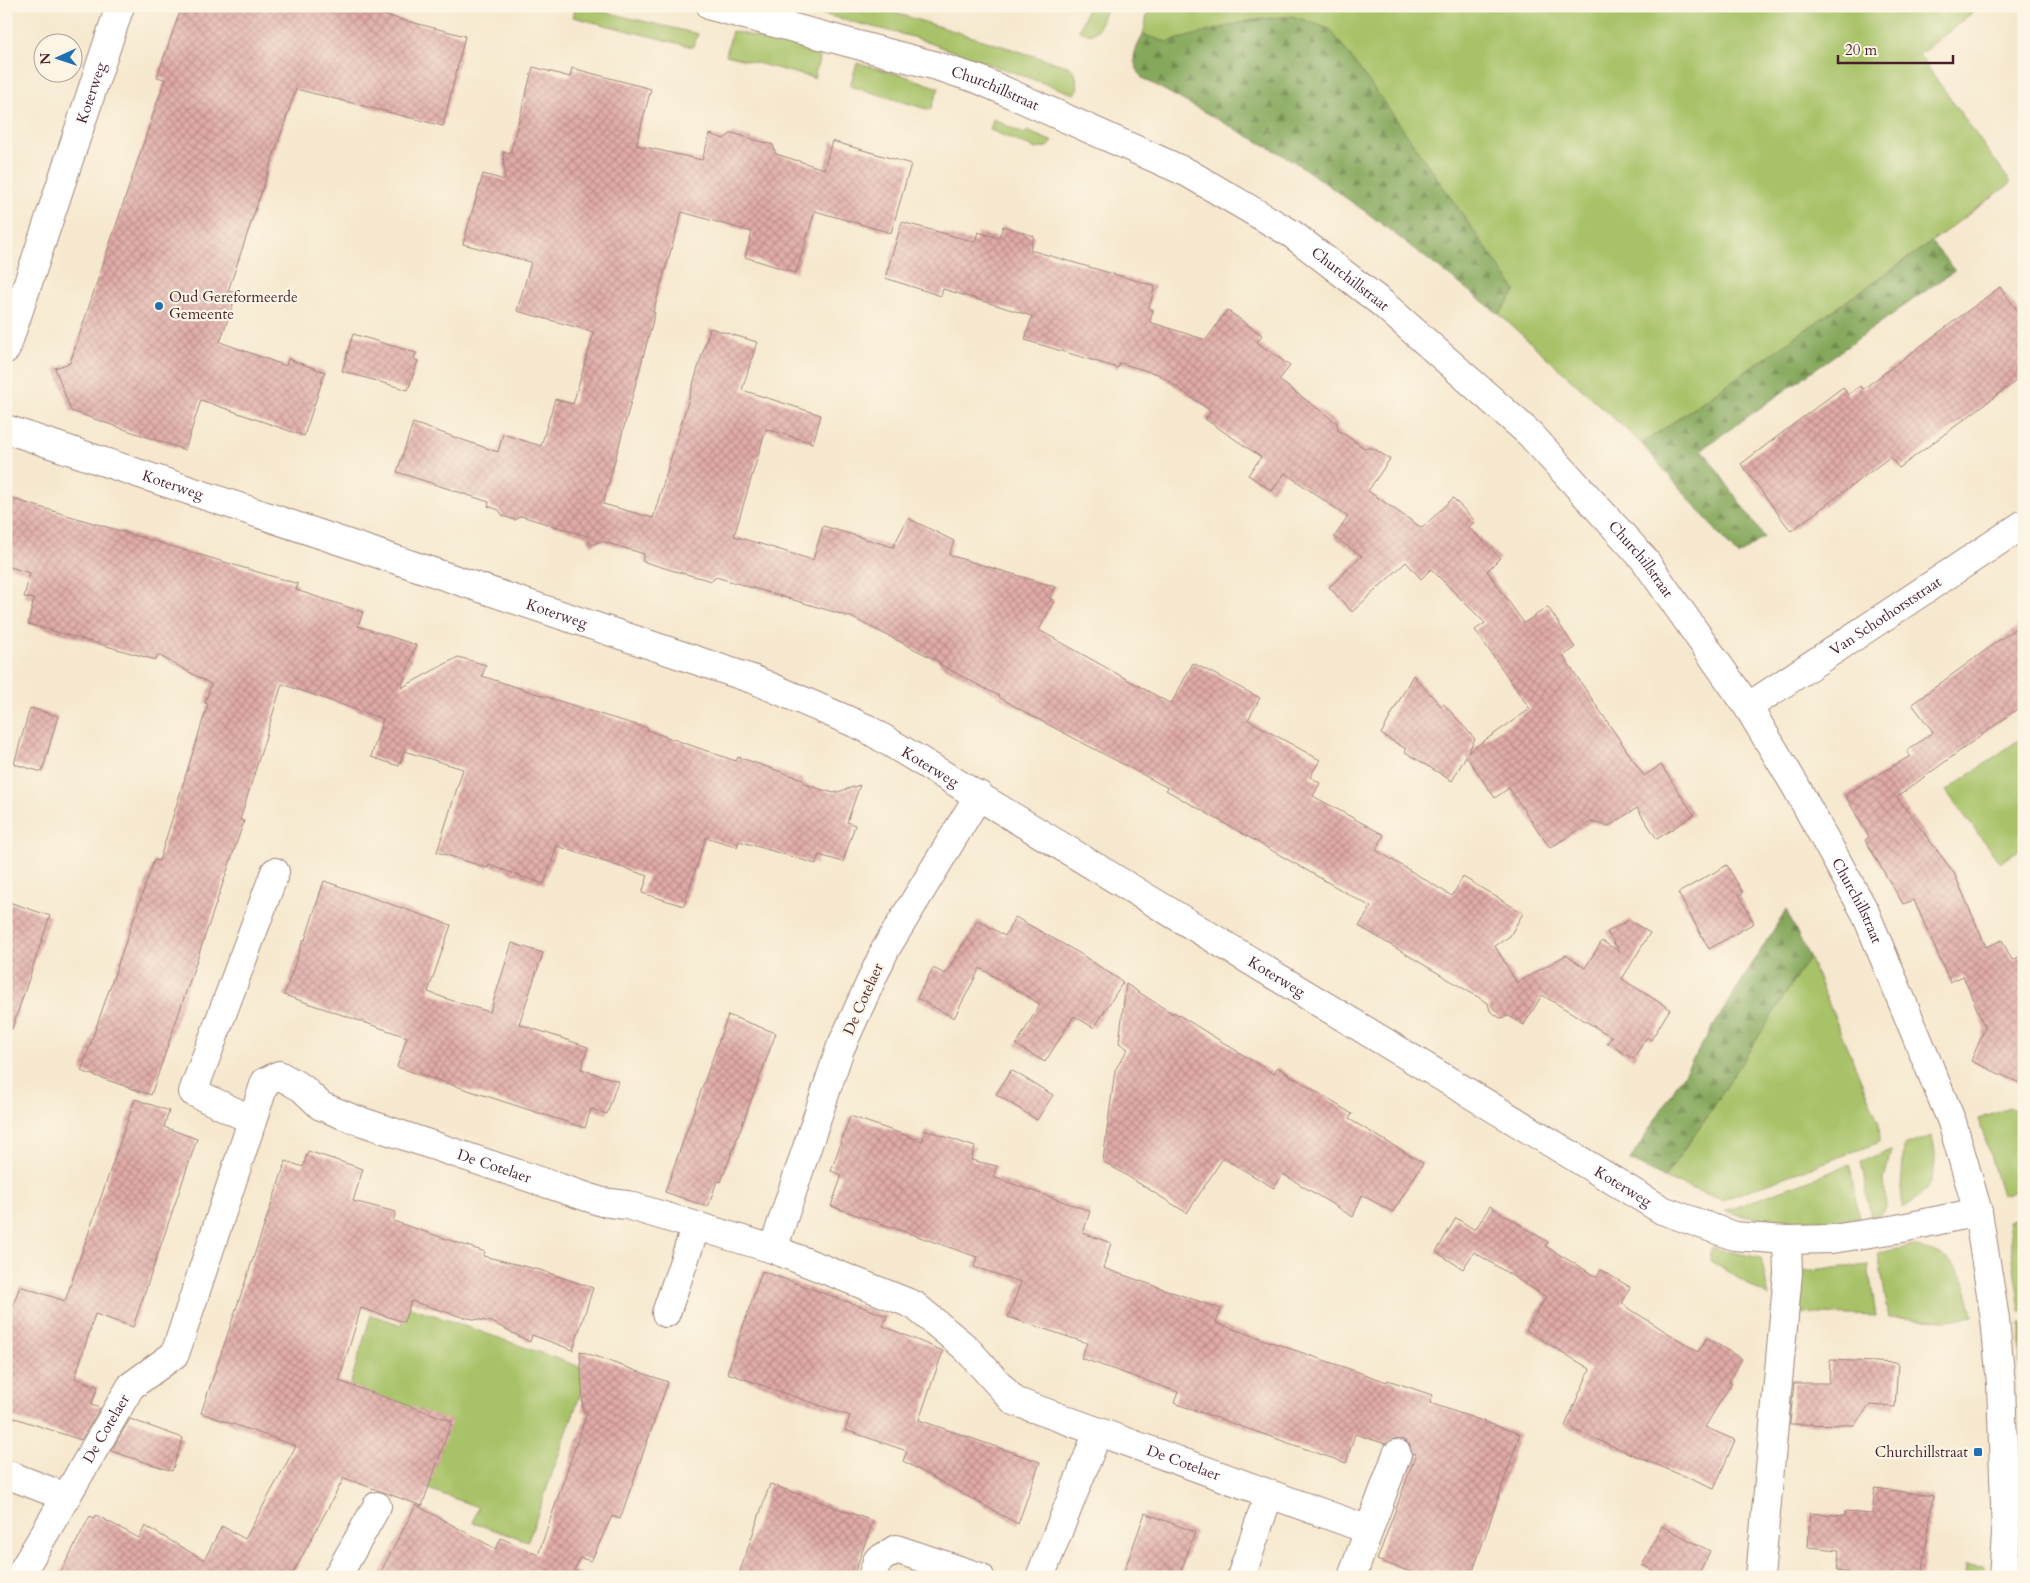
<svg xmlns="http://www.w3.org/2000/svg" width="2030" height="1583" font-family="Cardo,serif">
  <style>
    .green { fill: #a7c268; stroke: #78704a }
    .forest { fill: url(#forest-firs); stroke: #686444 }
    .building { fill: url(#building-cross-hatch) }
    .lines { fill: none; stroke-linecap: round; stroke-linejoin: round }
    .minor-casing { stroke: #a0847c; stroke-width: 30 }
    .minor { stroke: #fff; stroke-width: 28 }
    .poi-dot { fill: #1f6fb2; stroke: #fcf5e5; stroke-width: 2 }
    .labels { text-anchor: middle; stroke-width: 4.5; stroke-linejoin: round; paint-order: stroke }
    .street-label { font-size: 15px; fill: #4a1f2b; stroke: #fcf5e5 }
    .poi-label { font-size: 15px; fill: #4a1f2b; stroke: #fcf5e5; text-anchor: start }
  </style>
  <defs>
    <pattern id="forest-firs" width="22" height="20" patternUnits="userSpaceOnUse" patternTransform="scale(1.25)"><rect width="22" height="20" fill="#85a85c"/><path d="M5 1l3.5 6h-7zM16 11l3.5 6h-7z" fill="#6f884c"/></pattern>
    <pattern id="building-cross-hatch" width="8" height="8" patternUnits="userSpaceOnUse" patternTransform="scale(1.25)"><rect width="8" height="8" fill="#e1aba8"/><path d="M0 0l8 8M0 8l8-8" fill="none" stroke="#b88b89"/></pattern>
  </defs>
  <rect width="100%" height="100%" fill="#fcf5e5"/>
  <filter id="ink" filterUnits="userSpaceOnUse"><feTurbulence type="fractalNoise" baseFrequency=".02" numOctaves="2"/><feDisplacementMap in="SourceGraphic" scale="10" xChannelSelector="R" yChannelSelector="G"/><feConvolveMatrix kernelMatrix="1 2 1 2 8 2 1 2 1" color-interpolation-filters="sRGB"/></filter>
  <filter id="wash" filterUnits="userSpaceOnUse"><feTurbulence type="fractalNoise" baseFrequency=".0096" numOctaves="4" result="noise"/><feDisplacementMap in="SourceGraphic" scale="20" xChannelSelector="R" yChannelSelector="G"/><feGaussianBlur stdDeviation="1.12" result="paint"/><feColorMatrix in="noise" values="0 0 0 0 0 0 0 0 0 0 0 0 0 0 0 0 0 1.4 0 .05"/><feComposite in="paint" operator="in"/></filter>
  <g filter="url(#wash)">
    <rect width="100%" height="100%" fill="#f6e8ce"/>
    <g class="green">
      <path d="M 576,6 L 594,6 L 596,10 L 698,34 L 693,47 L 573,17 Z"/>
      <path d="M 789,6 L 873,6 L 1070,67 L 1075,72 L 1078,88 L 1074,94 L 913,37 Z"/>
      <path d="M 1088,6 L 1107,6 L 1098,30 L 1092,34 L 1079,31 Z"/>
      <path d="M 1149,6 L 1981,6 L 1919,55 L 2011,183 L 1931,242 L 1642,444 L 1499,314 L 1516,291 L 1198,35 L 1167,43 L 1143,35 Z"/>
      <path d="M 732,31 L 821,52 L 814,78 L 726,55 Z"/>
      <path d="M 857,63 L 905,76 L 939,88 L 930,110 L 850,86 Z"/>
      <path d="M 993,119 L 1024,134 L 1027,131 L 1053,142 L 1048,147 L 1036,149 L 990,130 Z"/>
      <path d="M 2024,736 L 2024,845 L 2000,863 L 1946,791 Z"/>
      <path d="M 1809,957 L 1879,1123 L 1880,1142 L 1722,1200 L 1664,1178 L 1705,1120 Z"/>
      <path d="M 2010,1108 L 2024,1113 L 2024,1189 L 2002,1195 L 1979,1119 Z"/>
      <path d="M 1932,1136 C 1940,1168 1933,1191 1903,1208 L 1901,1188 L 1904,1146 Z"/>
      <path d="M 1891,1150 L 1884,1180 L 1886,1208 L 1879,1215 L 1871,1217 L 1861,1161 Z"/>
      <path d="M 1850,1165 L 1859,1218 C 1812,1222 1770,1225 1725,1211 Z"/>
      <path d="M 2015,1218 L 2024,1221 L 2024,1311 L 2020,1311 L 2008,1220 Z"/>
      <path d="M 1912,1246 C 1959,1256 1964,1272 1973,1316 L 1947,1320 L 1889,1318 L 1878,1253 Z"/>
      <path d="M 1712,1248 L 1761,1258 L 1769,1297 L 1710,1261 Z"/>
      <path d="M 1868,1265 L 1876,1316 L 1796,1313 L 1799,1271 Z"/>
      <path d="M 411,1307 L 589,1370 L 528,1541 L 473,1523 L 478,1507 L 428,1489 L 350,1385 L 371,1315 L 402,1325 L 407,1308 Z"/>
      <path d="M 2021,1323 L 2024,1323 L 2024,1453 L 2020,1401 Z"/>
      <path d="M 2024,1508 L 2024,1577 L 2019,1577 Z"/>
      <path d="M 1965,1565 L 1985,1567 L 1984,1577 L 1964,1577 Z"/>
    </g>
    <g class="forest">
      <path d="M 1292,16 L 1330,29 L 1391,112 L 1516,291 L 1499,314 L 1366,212 L 1292,160 L 1142,78 C 1130,58 1133,55 1143,35 L 1167,42 L 1252,20 Z"/>
      <path d="M 1931,242 L 1955,270 L 1702,449 L 1764,537 L 1738,556 L 1642,444 Z"/>
      <path d="M 1786,910 L 1809,957 L 1705,1120 L 1664,1178 L 1630,1160 Z"/>
    </g>
    <g id="blocks">
      <g class="building">
        <path d="M 182,6 L 349,6 L 465,36 L 443,126 L 296,89 L 228,291 L 237,293 L 220,342 L 286,366 L 288,359 L 325,372 L 304,436 L 201,400 L 185,450 L 71,411 L 55,368 L 70,363 L 165,79 L 157,77 Z"/>
        <path d="M 533,67 L 570,77 L 572,68 L 651,89 L 636,145 L 702,160 L 710,134 L 724,139 L 732,133 L 773,145 L 776,154 L 824,169 L 832,141 L 911,164 L 891,233 L 815,211 L 796,273 L 745,257 L 752,232 L 682,212 L 653,312 L 655,313 L 603,504 L 653,518 L 710,328 L 757,342 L 742,390 L 821,415 L 813,443 L 766,429 L 734,536 L 813,560 L 823,526 L 893,547 L 908,518 L 954,541 L 949,555 L 1056,587 L 1050,598 L 1054,601 L 1039,630 L 1171,704 L 1193,663 L 1260,698 L 1248,720 L 1320,760 L 1310,777 L 1320,783 L 1313,796 L 1384,835 L 1376,850 L 1452,896 L 1463,877 L 1523,913 L 1510,936 L 1495,946 L 1517,983 L 1566,955 L 1585,968 L 1602,941 L 1620,952 L 1607,932 L 1629,920 L 1650,933 L 1622,979 L 1670,1009 L 1651,1040 L 1647,1037 L 1633,1059 L 1607,1043 L 1612,1037 L 1542,995 L 1524,1025 L 1509,1016 L 1500,1018 L 1490,1011 L 1488,1003 L 1359,926 L 1371,907 L 1166,790 L 1168,788 L 1032,716 L 999,697 L 999,696 L 939,664 L 940,662 L 851,617 L 716,577 L 712,581 L 671,570 L 642,561 L 644,554 L 601,541 L 591,545 L 587,536 L 521,516 L 515,520 L 503,516 L 499,510 L 488,506 L 489,502 L 397,472 L 413,423 L 498,452 L 503,434 L 541,446 L 555,399 L 573,404 L 594,332 L 517,311 L 531,262 L 463,244 L 483,174 L 505,180 L 503,152 L 510,154 Z"/>
        <path d="M 902,222 L 975,242 L 978,232 L 999,238 L 1003,226 L 1034,236 L 1030,250 L 1155,286 L 1149,308 L 1153,310 L 1150,322 L 1206,340 L 1227,310 L 1262,335 L 1257,342 L 1290,366 L 1279,380 L 1337,423 L 1338,430 L 1364,448 L 1373,448 L 1390,459 L 1368,491 L 1422,528 L 1453,498 L 1475,521 L 1469,527 L 1500,558 L 1487,571 L 1524,623 L 1548,607 L 1575,648 L 1563,656 L 1644,776 L 1661,765 L 1694,815 L 1657,839 L 1637,808 L 1609,826 L 1591,822 L 1550,848 L 1509,788 L 1495,798 L 1466,756 L 1452,781 L 1405,752 L 1406,749 L 1381,734 L 1413,675 L 1441,706 L 1444,704 L 1475,739 L 1468,752 L 1530,709 L 1475,630 L 1485,623 L 1431,569 L 1421,579 L 1406,562 L 1352,612 L 1329,587 L 1362,556 L 1334,537 L 1348,517 L 1285,473 L 1272,491 L 1248,475 L 1261,457 L 1205,419 L 1211,411 L 1158,374 L 1120,363 L 1118,368 L 1025,340 L 1032,316 L 943,289 L 941,296 L 885,278 Z"/>
        <path d="M 2000,287 L 2024,319 L 2024,375 L 1899,468 L 1890,457 L 1791,531 L 1741,464 L 1843,387 L 1848,395 L 1860,386 L 1863,389 Z"/>
        <path d="M 353,334 L 416,353 L 414,359 L 418,361 L 408,390 L 342,371 Z"/>
        <path d="M 6,497 L 298,584 L 296,590 L 363,612 L 358,626 L 416,645 L 401,688 L 458,657 L 486,665 L 482,676 L 609,717 L 648,728 L 647,730 L 727,758 L 736,761 L 738,757 L 802,779 L 805,784 L 820,789 L 834,793 L 860,785 L 847,822 L 855,825 L 843,862 L 819,855 L 816,864 L 739,841 L 737,847 L 706,837 L 684,906 L 642,893 L 648,876 L 557,846 L 544,884 L 489,865 L 488,868 L 437,852 L 463,769 L 404,751 L 399,766 L 371,757 L 383,719 L 282,684 L 240,820 L 244,821 L 151,1095 L 81,1071 L 154,860 L 159,861 L 208,704 L 205,703 L 211,684 L 158,655 L 156,660 L 28,624 L 34,599 L 24,597 L 30,573 L 6,566 Z"/>
        <path d="M 2024,622 L 2024,704 L 1897,797 L 1954,873 L 1986,947 L 2002,940 L 2012,960 L 2024,955 L 2024,1085 L 1971,1061 L 1985,1028 L 1963,976 L 1950,982 L 1914,900 L 1903,904 L 1865,840 L 1869,837 L 1845,795 L 1910,756 L 1907,751 L 1933,732 L 1912,704 Z"/>
        <path d="M 30,708 L 58,716 L 42,772 L 14,764 Z"/>
        <path d="M 1727,865 L 1743,893 L 1739,895 L 1754,923 L 1709,949 L 1678,893 Z"/>
        <path d="M 324,881 L 451,925 L 428,992 L 456,1002 L 490,1012 L 512,943 L 543,953 L 519,1024 L 588,1047 L 581,1069 L 618,1081 L 607,1114 L 591,1109 L 585,1128 L 397,1067 L 407,1037 L 284,995 L 303,940 L 305,940 Z"/>
        <path d="M 6,901 L 50,916 L 12,1029 L 6,1028 Z"/>
        <path d="M 1015,917 L 1079,953 L 1123,982 L 1094,1028 L 1074,1016 L 1045,1062 L 1016,1045 L 1040,1004 L 980,968 L 954,1018 L 917,998 L 933,968 L 945,974 L 978,920 L 1005,936 Z"/>
        <path d="M 1126,984 L 1173,1014 L 1174,1012 L 1274,1074 L 1277,1067 L 1352,1114 L 1349,1119 L 1423,1163 L 1393,1212 L 1362,1195 L 1353,1217 L 1283,1174 L 1274,1188 L 1223,1158 L 1187,1213 L 1103,1161 L 1115,1070 L 1128,1049 L 1119,1043 Z"/>
        <path d="M 728,1015 L 776,1033 L 721,1182 L 717,1181 L 708,1207 L 665,1192 Z"/>
        <path d="M 1011,1070 L 1053,1095 L 1037,1120 L 996,1094 Z"/>
        <path d="M 135,1099 L 169,1111 L 164,1127 L 197,1139 L 133,1327 L 95,1314 L 75,1378 L 98,1387 L 91,1405 L 100,1408 L 81,1440 L 6,1415 L 6,1324 L 20,1286 L 65,1301 Z"/>
        <path d="M 850,1116 L 922,1141 L 926,1130 L 975,1147 L 971,1160 L 997,1166 L 993,1177 L 1090,1211 L 1083,1233 L 1111,1243 L 1103,1268 L 1221,1309 L 1216,1323 L 1387,1382 L 1388,1380 L 1432,1395 L 1430,1403 L 1520,1434 L 1471,1577 L 1425,1577 L 1377,1560 L 1416,1454 L 1412,1453 L 1409,1444 L 1403,1440 L 1394,1439 L 1386,1444 L 1355,1434 L 1346,1463 L 1174,1403 L 1178,1392 L 1081,1358 L 1087,1343 L 1008,1317 L 1021,1282 L 974,1267 L 977,1257 L 831,1206 L 842,1175 L 831,1171 Z"/>
        <path d="M 308,1151 L 363,1169 L 353,1201 L 396,1212 L 393,1221 L 485,1252 L 483,1256 L 540,1270 L 593,1288 L 573,1350 L 532,1335 L 530,1342 L 492,1322 L 462,1317 L 411,1301 L 404,1322 L 361,1308 L 339,1381 L 452,1421 L 422,1506 L 344,1478 L 291,1577 L 58,1577 L 90,1516 L 94,1518 L 96,1515 L 139,1538 L 145,1526 L 204,1560 L 222,1526 L 245,1539 L 296,1446 L 201,1413 L 286,1161 L 303,1167 Z"/>
        <path d="M 1490,1206 L 1548,1242 L 1545,1246 L 1597,1277 L 1601,1270 L 1630,1287 L 1622,1304 L 1698,1352 L 1707,1338 L 1742,1359 L 1729,1382 L 1732,1382 L 1705,1427 L 1735,1440 L 1714,1489 L 1565,1426 L 1590,1369 L 1526,1330 L 1546,1297 L 1474,1252 L 1463,1269 L 1436,1252 L 1456,1218 L 1475,1230 Z"/>
        <path d="M 762,1271 L 887,1316 L 883,1326 L 943,1351 L 919,1420 L 1040,1462 L 1018,1524 L 903,1461 L 907,1451 L 845,1430 L 850,1416 L 727,1373 Z"/>
        <path d="M 580,1351 L 668,1382 L 620,1519 L 612,1516 L 591,1561 L 580,1558 L 574,1571 L 588,1577 L 378,1577 L 416,1505 L 496,1549 L 501,1538 L 538,1555 L 587,1413 L 583,1411 Z"/>
        <path d="M 1830,1360 L 1898,1363 L 1895,1407 L 1870,1405 L 1854,1425 L 1790,1424 L 1794,1383 L 1829,1383 Z"/>
        <path d="M 130,1419 L 183,1438 L 172,1471 L 111,1451 Z"/>
        <path d="M 770,1484 L 873,1521 L 853,1577 L 738,1577 Z"/>
        <path d="M 1875,1488 L 1933,1496 L 1922,1577 L 1848,1577 L 1849,1573 L 1837,1571 L 1839,1550 L 1808,1547 L 1810,1513 L 1845,1516 L 1845,1512 L 1872,1514 Z"/>
        <path d="M 1145,1513 L 1195,1532 L 1179,1577 L 1122,1577 Z"/>
        <path d="M 1662,1526 L 1710,1551 L 1697,1577 L 1665,1577 L 1642,1565 Z"/>
      </g>
    </g>
  </g>
  <g filter="url(#ink)">
    <use href="#blocks" fill-opacity="0" stroke="#a0847c" stroke-width="1"/>
    <g class="lines">
      <g class="minor-casing">
        <g id="minor">
          <path id="s1" d="M 711,6 L 933,65 L 980,80 L 1188,173 L 1292,234 L 1383,304 L 1530,434 L 1644,559 L 1748,707 L 1795,785 L 1865,912 L 1952,1122 L 1978,1212 L 1995,1319 L 2001,1384 L 2006,1535 L 2003,1577"/>
          <path id="s2" d="M 6,349 L 120,6"/>
          <path id="s3" d="M 6,429 L 755,680 L 866,728 L 1662,1210 L 1734,1236 L 1787,1240 L 1832,1239 L 1897,1229 L 1978,1212"/>
          <path id="s4" d="M 1748,707 L 2024,524"/>
          <path id="s5" d="M 979,795 L 885,950 L 840,1049 L 773,1249 L 914,1305 L 966,1348 L 1014,1401 L 1369,1530 L 1352,1577"/>
          <path d="M 252,1120 L 193,1092 L 275,872"/>
          <path d="M 666,1313 L 696,1226"/>
          <path d="M 6,1474 L 66,1497"/>
          <path d="M 1369,1530 L 1397,1454"/>
          <path id="s6" d="M 19,1577 L 131,1386 L 175,1354 L 265,1082 L 279,1075 L 302,1088 L 321,1106 L 351,1118 L 602,1202 L 627,1205 L 773,1249"/>
          <path d="M 337,1577 L 377,1506"/>
          <path d="M 872,1577 L 877,1561 L 896,1549 L 980,1577"/>
          <path d="M 1040,1577 L 1098,1432"/>
          <path d="M 1241,1577 L 1269,1494"/>
          <path d="M 1760,1577 L 1788,1273 L 1787,1240"/>
        </g>
      </g>
      <use href="#minor" class="minor"/>
    </g>
  </g>
  <g class="poi-dot">
    <circle cx="159" cy="306" r="5"/>
    <rect x="1973" y="1447" width="10" height="10" rx="2.5"/>
  </g>
  <g class="labels">
    <g class="street-label">
      <text dy="5" stroke="none"><textPath href="#s1" startOffset="296">Churchillstraat</textPath></text>
      <text dy="5" stroke="none"><textPath href="#s2" startOffset="270">Koterweg</textPath></text>
      <text dy="5" stroke="none"><textPath href="#s1" startOffset="701">Churchillstraat</textPath></text>
      <text dy="5" stroke="none"><textPath href="#s3" startOffset="176">Koterweg</textPath></text>
      <text dy="5" stroke="none"><textPath href="#s1" startOffset="1106">Churchillstraat</textPath></text>
      <text dy="5" stroke="none"><textPath href="#s3" startOffset="581">Koterweg</textPath></text>
      <text dy="5" stroke="none"><textPath href="#s4" startOffset="165">Van Schothorststraat</textPath></text>
      <text dy="5" stroke="none"><textPath href="#s3" startOffset="986">Koterweg</textPath></text>
      <text dy="5" stroke="none"><textPath href="#s1" startOffset="1511">Churchillstraat</textPath></text>
      <text dy="5" stroke="none"><textPath href="#s3" startOffset="1391">Koterweg</textPath></text>
      <text transform="translate(863 999) rotate(-66)" y="5">De Cotelaer</text>
      <text dy="5" stroke="none"><textPath href="#s6" startOffset="814">De Cotelaer</textPath></text>
      <text dy="5" stroke="none"><textPath href="#s3" startOffset="1796">Koterweg</textPath></text>
      <text dy="5" stroke="none"><textPath href="#s6" startOffset="172">De Cotelaer</textPath></text>
      <text dy="5" stroke="none"><textPath href="#s5" startOffset="972">De Cotelaer</textPath></text>
    </g>
    <g class="poi-label">
      <text x="169" y="302">Oud Gereformeerde<tspan x="169" dy="17">Gemeente</tspan></text>
      <text x="1968" y="1457" text-anchor="end">Churchillstraat</text>
    </g>
  </g>
  <rect width="2030" height="1583" fill="none" stroke="#fcf5e5" stroke-width="25"/>
  <g transform="translate(58 58) rotate(267)"><circle r="24" fill="#fcf5e5" stroke="#b59f9b"/>
  <path d="M0-4L9 19L0 12L-9 19Z" fill="#1f6fb2"/>
  <text y="-8" font-size="14" font-weight="bold" text-anchor="middle" fill="#4a1f2b">N</text>
  </g>
  <path d="M1838 55v8h115v-8" fill="none" stroke="#4a1f2b" stroke-width="2.5"/>
  <text x="1845" y="55" font-size="15" fill="#4a1f2b" stroke="#fcf5e5" stroke-width="4" paint-order="stroke">20 m</text>
</svg>
